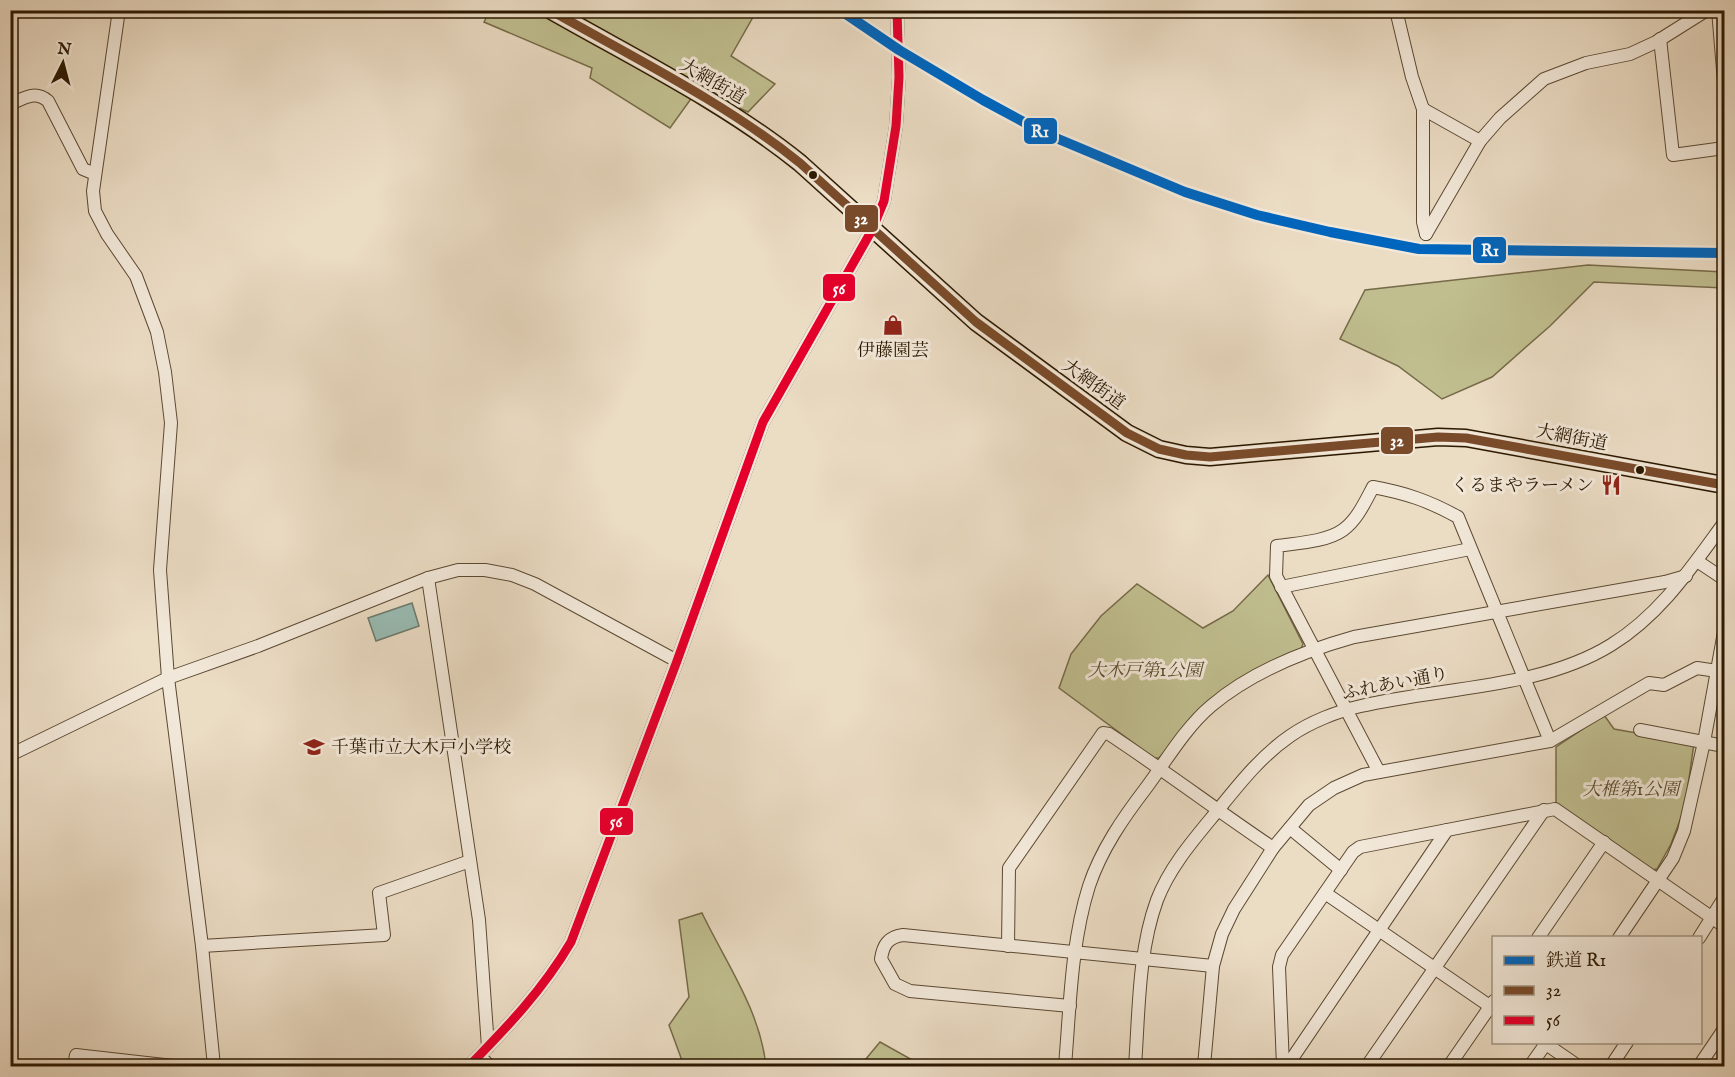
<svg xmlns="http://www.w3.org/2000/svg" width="1735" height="1077" font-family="'IM FELL English','Noto Serif JP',serif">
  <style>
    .green { fill: #c0be8f; stroke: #766b48; stroke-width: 1.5 }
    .water { fill: #98bcb4; stroke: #6c7a6c; stroke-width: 1.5 }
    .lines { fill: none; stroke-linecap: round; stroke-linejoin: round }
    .minor-casing { stroke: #5b4932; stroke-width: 14 }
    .major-casing { stroke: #2b1801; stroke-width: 19 }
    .minor { stroke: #f2e8d9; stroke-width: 12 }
    .major { stroke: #ebdcc4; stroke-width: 16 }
    .bus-1-casing { stroke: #f2e8d9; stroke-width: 14 }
    .bus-2-casing { stroke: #f2e8d9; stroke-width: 14 }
    .bus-1 { stroke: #7a4b2a; stroke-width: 9 }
    .bus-2 { stroke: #e4002b; stroke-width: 9 }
    .rail-1-casing { stroke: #f2e8d9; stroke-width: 15 }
    .rail-1 { stroke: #0065bd; stroke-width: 10 }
    .bus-dot { fill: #2b1801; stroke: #f2e8d9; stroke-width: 2 }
    .labels { text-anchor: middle; stroke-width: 6; stroke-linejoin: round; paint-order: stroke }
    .street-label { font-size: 18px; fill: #2b1801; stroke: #f2e8d9 }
    .poi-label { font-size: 18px; fill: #2b1801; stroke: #f2e8d9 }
    .park-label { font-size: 18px; font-style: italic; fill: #584a2c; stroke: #f2e8d9 }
    .line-badge { stroke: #f2e8d9; stroke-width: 2 }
    .badge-label { font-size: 16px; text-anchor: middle; font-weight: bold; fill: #fff }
  </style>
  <rect width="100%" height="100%" fill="#ebdcc4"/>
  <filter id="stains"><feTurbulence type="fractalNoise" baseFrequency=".00333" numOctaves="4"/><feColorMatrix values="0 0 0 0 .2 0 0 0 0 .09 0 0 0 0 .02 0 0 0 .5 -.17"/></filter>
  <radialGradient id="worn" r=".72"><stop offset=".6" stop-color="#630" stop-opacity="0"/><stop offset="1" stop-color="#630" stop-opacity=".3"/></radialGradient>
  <g class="green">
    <path d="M 490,10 L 752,11 L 753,17 L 731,56 L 775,84 L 748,112 L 698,89 L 670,128 L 590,78 L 592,68 L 484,22 Z"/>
    <path d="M 1588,265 L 1724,272 L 1724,288 L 1594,282 L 1550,326 L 1492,377 L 1442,399 L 1398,366 L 1340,339 L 1365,290 Z"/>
    <path d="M 1268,575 L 1303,644 L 1301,649 L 1197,713 L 1159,758 L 1154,758 L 1059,688 L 1071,654 L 1101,616 L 1137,584 L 1203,628 L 1233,611 Z"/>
    <path d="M 1604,715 L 1614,729 L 1694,743 L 1685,807 L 1671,844 L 1657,869 L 1652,870 L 1556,806 L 1556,747 Z"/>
    <path d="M 702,913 C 726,963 760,1010 766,1066 L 684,1066 L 669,1025 L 689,997 L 679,920 Z"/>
    <path d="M 880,1042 L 923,1066 L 860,1066 Z"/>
  </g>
  <path class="water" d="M 412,603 L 419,626 L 376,641 L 368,618 Z"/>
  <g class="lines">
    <g class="minor-casing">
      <g id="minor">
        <path d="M 119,10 L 93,191 L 95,211 L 107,234 L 136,276 L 157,332 L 165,372 L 171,423 L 160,570 L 168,678 L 202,946 L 214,1066"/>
        <path d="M 1396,10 L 1412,77 L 1423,109 L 1423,222 L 1426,234"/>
        <path d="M 1718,10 L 1724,82"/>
        <path d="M 1660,39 L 1673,155 L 1724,148"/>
        <path d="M 10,104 C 25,98 35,90 48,101 L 83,169 L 95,174"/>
        <path d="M 1423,109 L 1480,141"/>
        <path d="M 1426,234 L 1480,141 L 1500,118 L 1544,79 L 1586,63 L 1630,54 L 1656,42 L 1707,10"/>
        <path d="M 1697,561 L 1724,579"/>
        <path d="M 428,578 L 479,920 L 488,1047"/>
        <path d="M 1281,587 L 1470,549"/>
        <path d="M 1640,730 L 1724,746"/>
        <path d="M 10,755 L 168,678 L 258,646 L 428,578 L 458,570 L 485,570 L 512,575 L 535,584 L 677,661"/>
        <path d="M 1379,772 L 1276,576 L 1277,546 C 1297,543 1326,542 1343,530 C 1357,520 1365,502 1373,487 C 1406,493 1429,501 1458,517 L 1550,741"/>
        <path d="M 1290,828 L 1341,870"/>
        <path d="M 1325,893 L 1494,1009"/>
        <path d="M 1538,938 L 1604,842"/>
        <path d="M 1619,938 L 1673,858 L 1684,831 L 1704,742 L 1724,632"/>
        <path d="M 1699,938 L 1724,898"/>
        <path d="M 202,946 L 384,935 L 379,893 L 470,861"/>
        <path d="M 1008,946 L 1009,868 L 1103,733 L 1109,734 C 1165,771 1218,811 1273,848"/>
        <path d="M 1070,1006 L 910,991 L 895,984 L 881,959 C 883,945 888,937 903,935 L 1213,966"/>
        <path d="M 1543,1042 L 1578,1066"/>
        <path d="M 479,1056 L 490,1066"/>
        <path d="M 74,1066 L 76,1055 L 173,1066"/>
        <path d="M 469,1066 C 508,1026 542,991 571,942 L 677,661 L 763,422 L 872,230 L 884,201 L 896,126 L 899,77 L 897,10"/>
        <path d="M 1065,1066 C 1070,1007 1071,943 1089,886 C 1101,850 1123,818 1146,788 C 1166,761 1185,728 1211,706 C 1251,672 1304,651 1354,637 L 1665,582 L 1686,576"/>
        <path d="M 1135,1066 C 1139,1012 1138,952 1157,900 C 1170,866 1195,838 1218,810 C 1240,783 1261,756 1290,736 C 1310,722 1338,711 1361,706 C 1441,687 1540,689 1611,645 C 1660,615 1691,568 1724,523"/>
        <path d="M 1204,1066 L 1213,966 L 1222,934 L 1234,909 L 1273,848 L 1309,805 L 1334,788 L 1363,775 L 1550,741 L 1649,683 L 1664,685 L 1697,668 L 1717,671"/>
        <path d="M 1283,1066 L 1279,967 L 1282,955 L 1353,852 L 1360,847 L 1555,809 L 1724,926"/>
        <path d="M 1287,1066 L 1447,830"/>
        <path d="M 1367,1066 L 1544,810"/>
        <path d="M 1449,1066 L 1494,1001"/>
        <path d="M 1530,1066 L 1547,1042"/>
        <path d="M 1611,1066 L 1627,1042"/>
        <path d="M 1699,1066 L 1724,1029"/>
      </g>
    </g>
    <g class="major-casing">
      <path id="major" d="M 550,10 C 634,58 724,102 800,163 L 976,322 L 1127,433 L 1159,449 L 1186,455 L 1210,457 L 1438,437 L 1466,438 L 1724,485"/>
    </g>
    <use href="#minor" class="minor"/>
    <use href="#major" class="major"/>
    <g class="bus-1-casing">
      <path id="bus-1" d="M 550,10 C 634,58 724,102 800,163 L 976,322 L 1127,433 L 1159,449 L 1186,455 L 1210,457 L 1438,437 L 1466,438 L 1724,485"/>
    </g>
    <g class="bus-2-casing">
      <path id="bus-2" d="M 469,1066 C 508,1026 542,991 571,942 L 677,661 L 763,422 L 872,230 L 884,201 L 896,126 L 899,77 L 897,10"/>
    </g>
    <use href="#bus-1" class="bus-1"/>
    <use href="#bus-2" class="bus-2"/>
    <g class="rail-1-casing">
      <path id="rail-1" d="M 840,10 L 899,50 L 983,100 L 1044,133 L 1185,192 L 1257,215 L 1330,232 L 1419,249 L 1724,253"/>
    </g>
    <use href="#rail-1" class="rail-1"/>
  </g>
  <defs>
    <g id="shop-bare" transform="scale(1.62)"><path d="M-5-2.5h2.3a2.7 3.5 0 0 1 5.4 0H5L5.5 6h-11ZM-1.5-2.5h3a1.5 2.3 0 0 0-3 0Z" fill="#8f2418" stroke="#f2e8d9" stroke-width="2.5" paint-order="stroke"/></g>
    <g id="restaurant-bare" transform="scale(1.62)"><path d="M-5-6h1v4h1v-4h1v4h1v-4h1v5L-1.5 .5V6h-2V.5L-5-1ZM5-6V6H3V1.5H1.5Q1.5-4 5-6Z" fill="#8f2418" stroke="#f2e8d9" stroke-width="2.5" paint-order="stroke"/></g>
    <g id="school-bare" transform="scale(1.62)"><path d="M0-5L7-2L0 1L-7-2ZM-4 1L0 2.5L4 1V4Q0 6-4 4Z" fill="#8f2418" stroke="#f2e8d9" stroke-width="2.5" paint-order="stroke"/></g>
  </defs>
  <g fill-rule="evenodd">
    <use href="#shop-bare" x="893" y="325"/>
    <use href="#restaurant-bare" x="1611" y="485"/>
    <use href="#school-bare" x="314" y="747"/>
  </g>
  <g class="bus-dot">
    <circle cx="813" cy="175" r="5"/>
    <circle cx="1640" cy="470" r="5"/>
  </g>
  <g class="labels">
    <g class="street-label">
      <text transform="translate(713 81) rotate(30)" y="6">大網街道</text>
      <text transform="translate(1094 384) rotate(36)" y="6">大網街道</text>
      <text transform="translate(1572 437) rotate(11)" y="6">大網街道</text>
      <text transform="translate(1395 683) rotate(-11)" y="6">ふれあい通り</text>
    </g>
    <g class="poi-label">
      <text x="893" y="356">伊藤園芸</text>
      <text x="1594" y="491" text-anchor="end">くるまやラーメン</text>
      <text x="331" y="753" text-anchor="start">千葉市立大木戸小学校</text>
    </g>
    <g class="park-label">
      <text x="1145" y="676">大木戸第1公園</text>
      <text x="1631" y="795">大椎第1公園</text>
    </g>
  </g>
  <g class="line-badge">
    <rect x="1023" y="117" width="35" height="28" rx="6" fill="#0065bd"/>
    <rect x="844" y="204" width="35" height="29" rx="6" fill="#7a4b2a"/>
    <rect x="1472" y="236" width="35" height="28" rx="6" fill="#0065bd"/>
    <rect x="822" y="273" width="34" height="29" rx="6" fill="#e4002b"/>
    <rect x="1380" y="426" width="34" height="29" rx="6" fill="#7a4b2a"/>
    <rect x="599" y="807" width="35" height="29" rx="6" fill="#e4002b"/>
  </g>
  <g class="badge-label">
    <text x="1040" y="137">R1</text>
    <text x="861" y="224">32</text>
    <text x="1490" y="256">R1</text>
    <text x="839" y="294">56</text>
    <text x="1397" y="446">32</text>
    <text x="616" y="827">56</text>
  </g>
  <rect width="1735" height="1077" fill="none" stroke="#ebdcc4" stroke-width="36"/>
  <rect x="12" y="12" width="1711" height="1053" fill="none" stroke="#2b1801" stroke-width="3"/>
  <rect x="18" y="18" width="1699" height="1041" fill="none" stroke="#2b1801" stroke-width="1.5"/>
  <rect x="1492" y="936" width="210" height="108" fill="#f2e8d9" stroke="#a29583" stroke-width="1.5"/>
  <rect x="1504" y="956" width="30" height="9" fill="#0065bd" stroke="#a29583" stroke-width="1.5"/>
  <text x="1546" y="966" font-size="18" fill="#2b1801">鉄道 R1</text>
  <rect x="1504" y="986" width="30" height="9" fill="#7a4b2a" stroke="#a29583" stroke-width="1.5"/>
  <text x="1546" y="996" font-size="18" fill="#2b1801">32</text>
  <rect x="1504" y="1016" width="30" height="9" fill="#e4002b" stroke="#a29583" stroke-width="1.5"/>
  <text x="1546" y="1026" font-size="18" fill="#2b1801">56</text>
  <g transform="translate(63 63) rotate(6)" stroke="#f2e8d9" stroke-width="4.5" paint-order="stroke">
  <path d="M0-4.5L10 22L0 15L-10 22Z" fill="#2b1801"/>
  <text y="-9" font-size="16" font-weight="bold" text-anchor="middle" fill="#2b1801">N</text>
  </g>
  <rect width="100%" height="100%" filter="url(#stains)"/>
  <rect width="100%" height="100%" fill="url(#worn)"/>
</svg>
